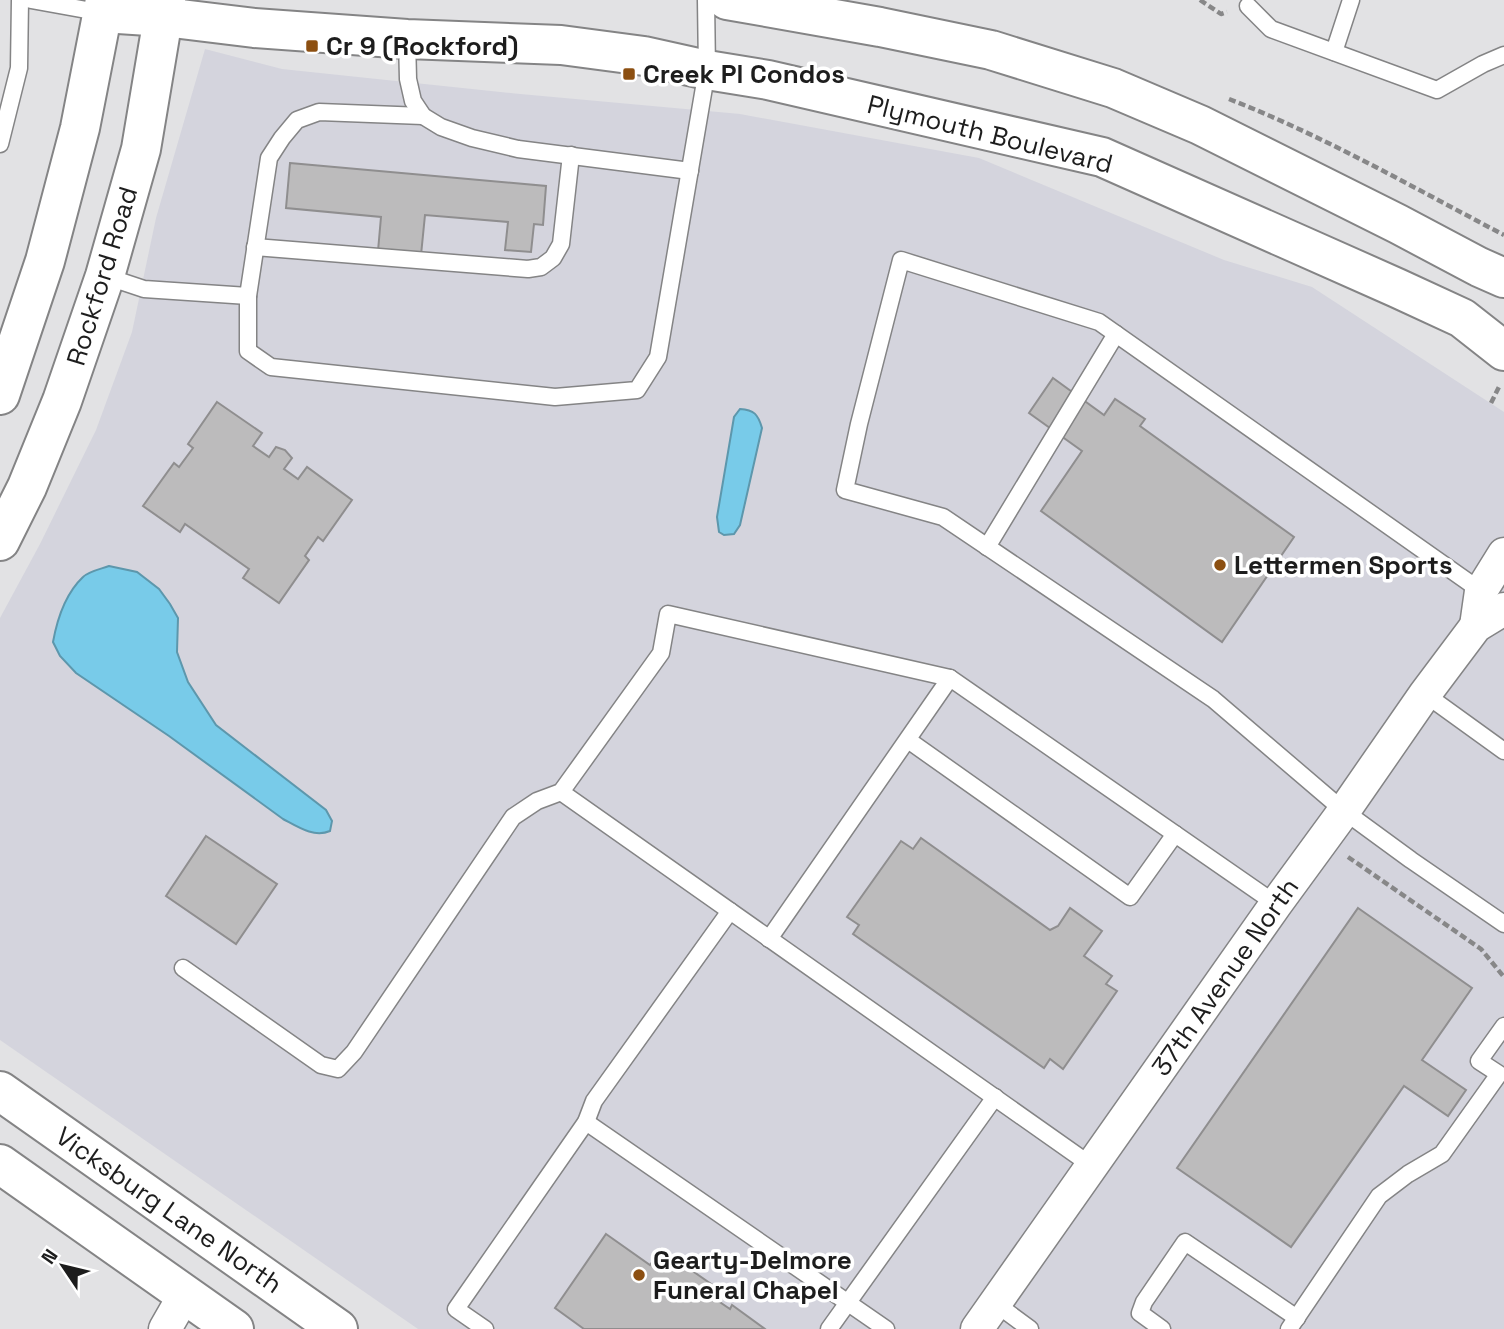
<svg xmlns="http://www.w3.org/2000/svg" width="1504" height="1329" font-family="'Space Grotesk',sans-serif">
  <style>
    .built { fill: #d4d4dd }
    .water { fill: #78cbe9; stroke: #5d97ac; stroke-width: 2 }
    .building { fill: #bcbbbc; stroke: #8f8e8f; stroke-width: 2 }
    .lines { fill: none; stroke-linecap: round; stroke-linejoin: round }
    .service-casing { stroke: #848485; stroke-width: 19 }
    .minor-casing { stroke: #848485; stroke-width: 35 }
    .tertiary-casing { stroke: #848485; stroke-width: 42 }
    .secondary-casing { stroke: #848485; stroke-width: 42 }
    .path { stroke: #878788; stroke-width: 4.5; stroke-dasharray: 7 3.5; stroke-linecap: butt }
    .service { stroke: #fff; stroke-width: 16 }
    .minor { stroke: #fff; stroke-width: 32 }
    .tertiary { stroke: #fff; stroke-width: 38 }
    .secondary { stroke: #fff; stroke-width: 38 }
    .poi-dot { fill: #8c4f11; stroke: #fff; stroke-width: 2.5 }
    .labels { text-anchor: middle; stroke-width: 7; stroke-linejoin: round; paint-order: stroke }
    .poi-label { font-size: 26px; font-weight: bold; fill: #1d1d1d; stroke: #fff; text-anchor: start }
    .street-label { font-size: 26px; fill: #1d1d1d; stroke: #fff }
  </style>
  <rect width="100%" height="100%" fill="#e2e2e4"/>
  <path class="built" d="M 205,49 L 282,69 L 520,94 L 740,114 L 979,158 L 1224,260 L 1312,287 L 1504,412 L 1504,1329 L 418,1329 L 0,1040 L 0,618 L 40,544 L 96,430 L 132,332 L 156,218 Z"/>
  <g class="water">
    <path d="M 740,409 C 754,410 758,414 762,428 L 740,525 L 734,534 L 724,535 L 719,532 L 717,517 L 734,417 Z"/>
    <path d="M 109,566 L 137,572 L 159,589 L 170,604 L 178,618 L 177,652 L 188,682 L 216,725 L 326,810 L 332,821 L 330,831 C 314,838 298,827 283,819 L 169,736 L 76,673 L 60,656 L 53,642 C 57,620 66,593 83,577 C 89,571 101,569 109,566 Z"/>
  </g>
  <g class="building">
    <path d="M 290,163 L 546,186 L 543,225 L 534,224 L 531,252 L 505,250 L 508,222 L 425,215 L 421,255 L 378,251 L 381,217 L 286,208 Z"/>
    <path d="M 1053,378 L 1104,415 L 1115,399 L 1145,419 L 1140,426 L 1294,537 L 1222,642 L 1041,511 L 1082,451 L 1029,413 Z"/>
    <path d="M 217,402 L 262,433 L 253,446 L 269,457 L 276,447 L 285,450 L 292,458 L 284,469 L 298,479 L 307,467 L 352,500 L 323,541 L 318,537 L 305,556 L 309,560 L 279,603 L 243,578 L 249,569 L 185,524 L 180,532 L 143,506 L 174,463 L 179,467 L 193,448 L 188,444 Z"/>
    <path d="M 206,836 L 277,884 L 236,944 L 166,896 Z"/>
    <path d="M 921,838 L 1050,930 L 1058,926 L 1070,908 L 1102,931 L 1084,956 L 1112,976 L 1106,984 L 1117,991 L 1063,1069 L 1050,1059 L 1044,1068 L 853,934 L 859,925 L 847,917 L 901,841 L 913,849 Z"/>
    <path d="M 1358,908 L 1472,988 L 1422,1060 L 1466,1090 L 1448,1116 L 1404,1086 L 1291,1247 L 1177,1168 Z"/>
    <path d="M 606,1234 L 650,1265 L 661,1249 L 714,1286 L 708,1294 L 730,1309 L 732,1305 L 765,1329 L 584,1329 L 555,1308 Z"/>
  </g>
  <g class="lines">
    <g class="service-casing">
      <g id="service">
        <path d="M 31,0 L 103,13"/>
        <path d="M 1248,6 L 1271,29 L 1437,90 L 1483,64 L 1504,55"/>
        <path d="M 407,39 L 408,79 L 413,101 L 423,116 L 441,127 L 472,138 L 518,149 L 690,171"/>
        <path d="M 1334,52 L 1351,0"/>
        <path d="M 0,144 L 19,68 L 20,0"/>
        <path d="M 255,247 L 528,269 L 541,267 L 553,258 L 561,244 L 571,155"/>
        <path d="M 105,276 L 144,289 L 248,296 L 248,351 L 271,367 L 555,397 L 637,390 L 658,357 L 707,70 L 706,0"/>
        <path d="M 248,296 L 269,158 L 282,138 L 297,120 L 319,112 L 423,116"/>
        <path d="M 987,547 L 1116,334"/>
        <path d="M 1481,591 L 1099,322 L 901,260 L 859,424 L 845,490 L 943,517 L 1213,699 L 1344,811 L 1411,860 L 1504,924"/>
        <path d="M 1425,694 L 1504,751"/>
        <path d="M 908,740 L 1130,897 L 1175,834"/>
        <path d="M 561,792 L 1092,1166"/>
        <path d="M 769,939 L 950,678"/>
        <path d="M 183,968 L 321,1065 L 338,1069 L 354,1052 L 513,817 L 537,801 L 561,792 L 661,653 L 668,614 L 950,678 L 1276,904"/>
        <path d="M 586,1122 L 886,1329"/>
        <path d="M 995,1303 L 1030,1329"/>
        <path d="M 485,1329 L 456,1309 L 586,1122 L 594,1101 L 730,911"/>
        <path d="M 829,1329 L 995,1097"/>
        <path d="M 1162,1329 L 1140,1313 L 1144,1302 L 1185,1242 L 1297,1318"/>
        <path d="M 1289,1329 L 1379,1196 L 1408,1174 L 1442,1154 L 1499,1074 L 1479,1061 L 1504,1026"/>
      </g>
    </g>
    <g class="minor-casing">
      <g id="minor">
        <path d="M 1476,626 L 1481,591 L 1504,554"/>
        <path d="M 165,1329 L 185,1294"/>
        <path d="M 977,1329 L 1276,904 L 1344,811 L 1425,694 L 1476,626 L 1504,609"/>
      </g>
    </g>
    <g class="tertiary-casing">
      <g id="tertiary">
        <path d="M 727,0 L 880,27 L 991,50 L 1113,88 L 1200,125 L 1398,224 L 1479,267 L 1504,278"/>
        <path d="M 103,13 L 164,17 L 254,28 L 407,39 L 561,45 L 644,56 L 707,70 L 768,80 L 1102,157 L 1397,288 L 1462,318 L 1504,351"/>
      </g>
    </g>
    <g class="secondary-casing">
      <g id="secondary">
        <path d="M 0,395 L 45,261 L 80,128 L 105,0"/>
        <path d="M 0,541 L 27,487 L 62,401 L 105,276 L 141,149 L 166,0"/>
        <path d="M 0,1091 L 338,1329"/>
        <path d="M 0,1164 L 234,1329"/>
      </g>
    </g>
    <g class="path">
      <path d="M 1200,0 L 1221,14 L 1227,12"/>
      <path d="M 1229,99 C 1324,136 1414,188 1504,235"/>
      <path d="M 1491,403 L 1500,385"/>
      <path d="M 1348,857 L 1481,949 L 1504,977"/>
    </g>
    <use href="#service" class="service"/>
    <use href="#minor" class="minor"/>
    <use href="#tertiary" class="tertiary"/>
    <use href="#secondary" class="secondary"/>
  </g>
  <g class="poi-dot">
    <rect x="305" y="39" width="14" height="14" rx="3.5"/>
    <rect x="622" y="67" width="14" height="14" rx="3.5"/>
    <circle cx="1220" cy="565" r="7"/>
    <circle cx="639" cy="1275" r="7"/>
  </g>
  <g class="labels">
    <g class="poi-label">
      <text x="326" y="55">Cr 9 (Rockford)</text>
      <text x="643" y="83">Creek Pl Condos</text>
      <text x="1234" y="574">Lettermen Sports</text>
      <text x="653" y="1269">Gearty-Delmore<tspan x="653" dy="30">Funeral Chapel</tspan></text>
    </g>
    <g class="street-label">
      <text transform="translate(990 134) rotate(14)" y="9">Plymouth Boulevard</text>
      <text transform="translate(102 276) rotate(-73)" y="9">Rockford Road</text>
      <text transform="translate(1225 977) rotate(-55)" y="9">37th Avenue North</text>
      <text transform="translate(169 1210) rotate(35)" y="9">Vicksburg Lane North</text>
    </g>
  </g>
  <g transform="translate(63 1266) rotate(305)" stroke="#ffffff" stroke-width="5" paint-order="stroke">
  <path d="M0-5L12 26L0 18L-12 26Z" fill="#1d1d1d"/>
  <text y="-10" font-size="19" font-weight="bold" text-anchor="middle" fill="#1d1d1d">N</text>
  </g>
</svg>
